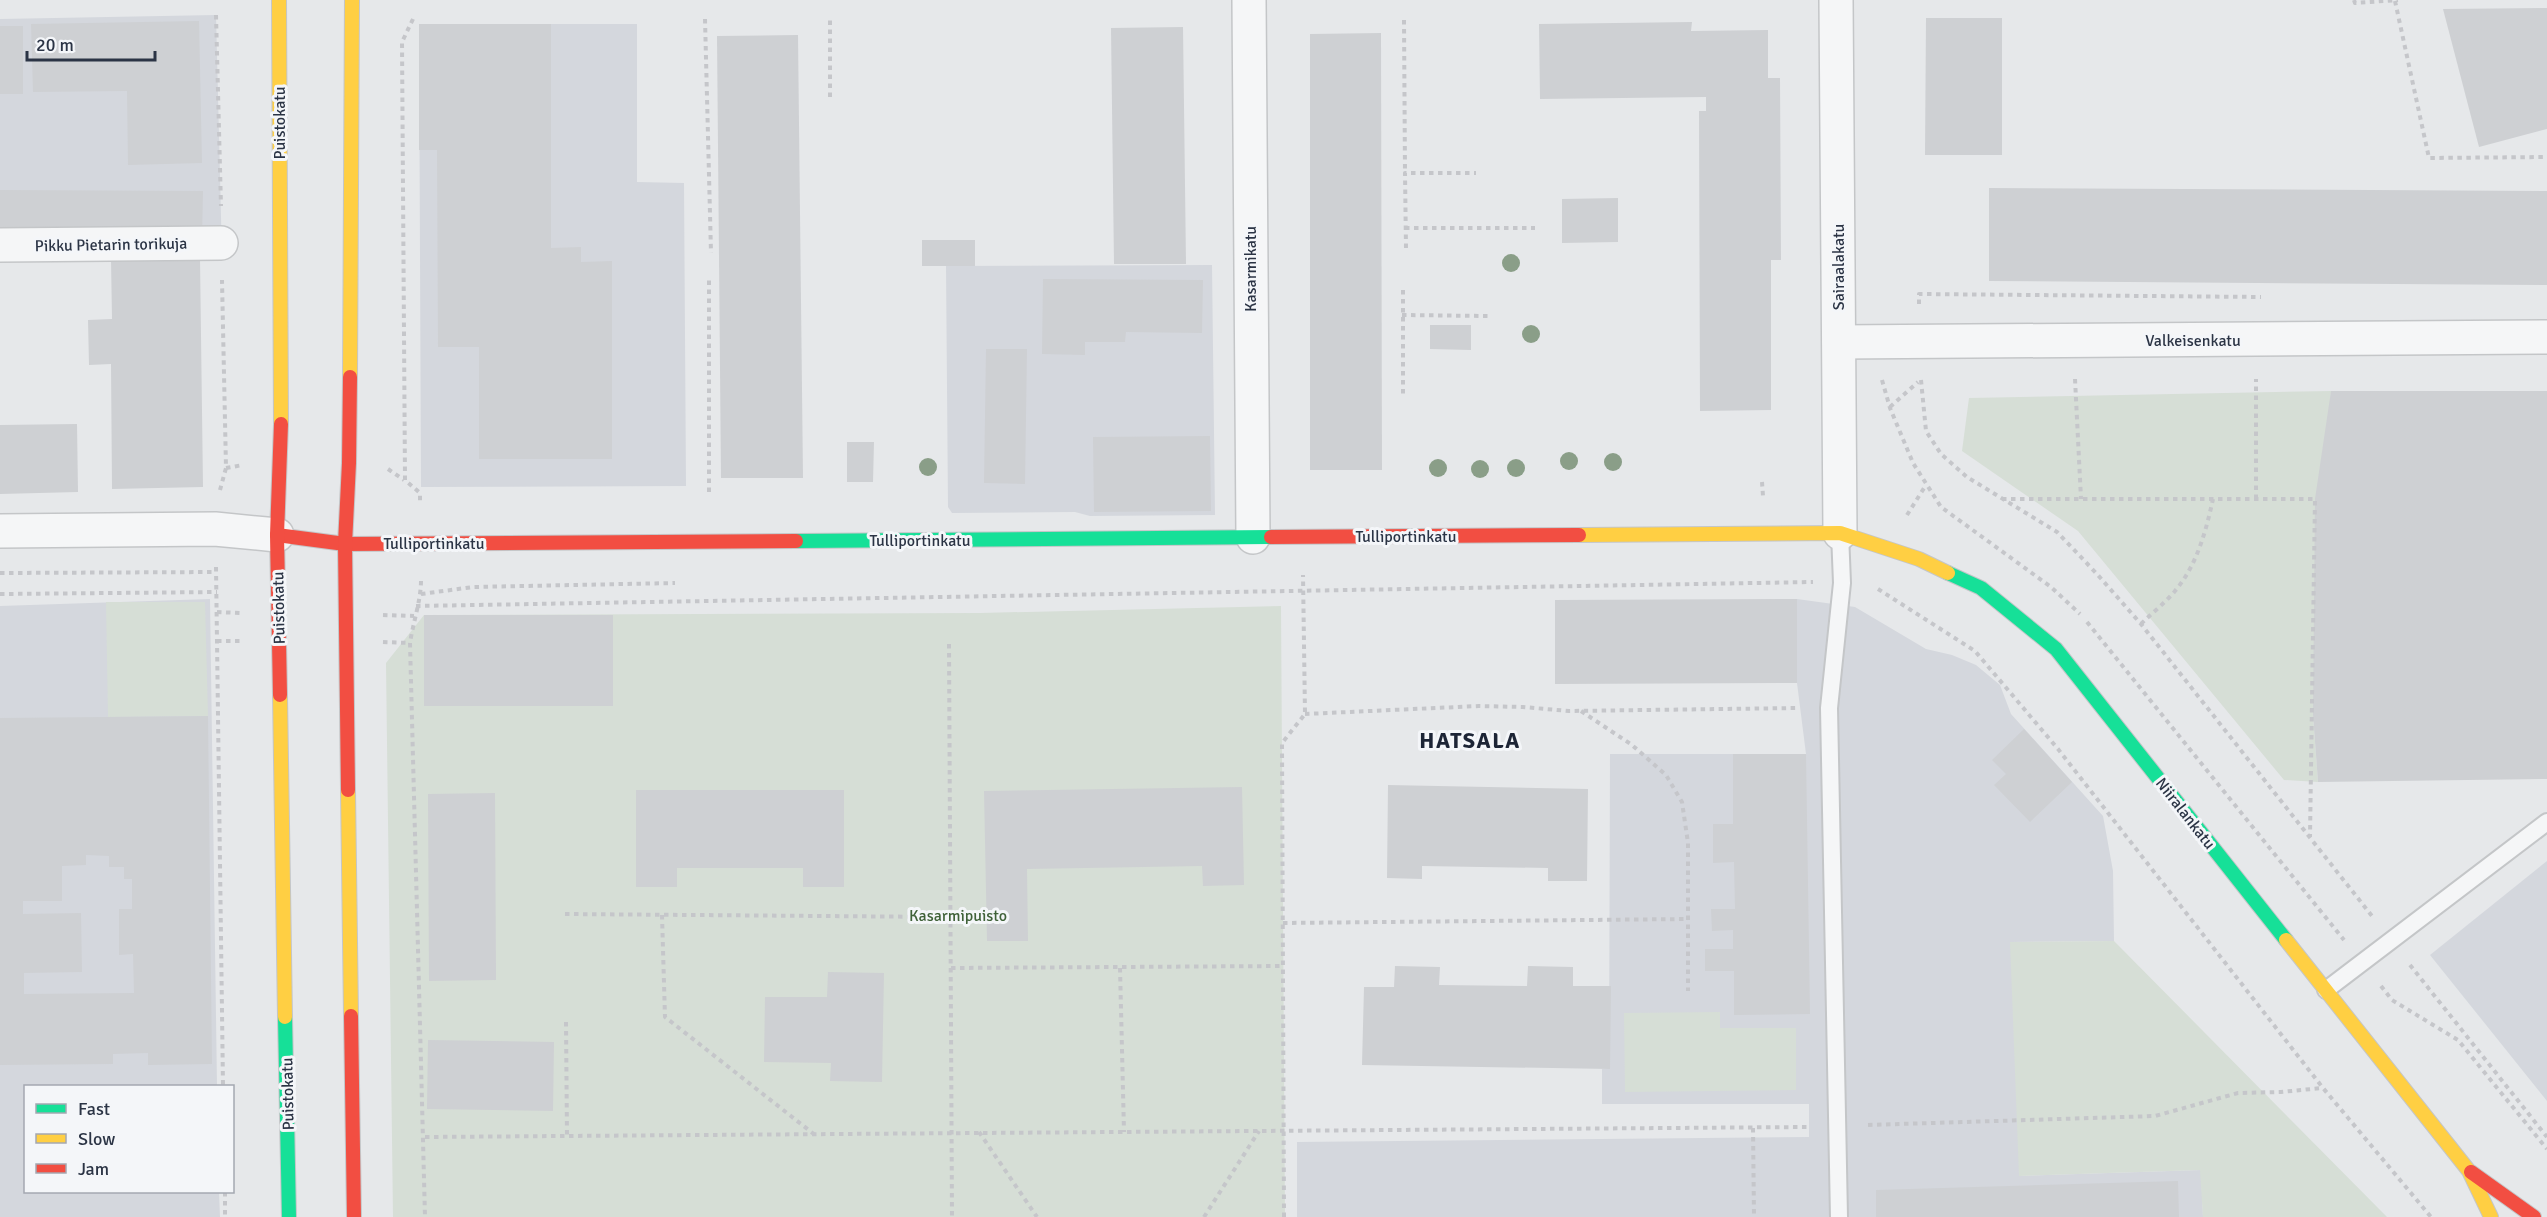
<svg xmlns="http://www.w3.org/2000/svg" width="2547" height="1217" font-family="Signika,sans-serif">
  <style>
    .built { fill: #d4d7dd }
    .green { fill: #d6ded6 }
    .building { fill: #ced0d3; fill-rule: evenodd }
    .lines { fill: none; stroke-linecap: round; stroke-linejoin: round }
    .lane-casing { stroke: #c4c6c8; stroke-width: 20 }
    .street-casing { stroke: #c4c6c8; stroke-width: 36 }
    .fast-casing { stroke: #c4c6c8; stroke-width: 16 }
    .slow-casing { stroke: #c4c6c8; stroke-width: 16 }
    .jam-casing { stroke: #c4c6c8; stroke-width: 16 }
    .path { stroke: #c5c6ca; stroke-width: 4; stroke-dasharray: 4.5 4.5; stroke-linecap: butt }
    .lane { stroke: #f5f6f7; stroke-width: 16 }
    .street { stroke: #f5f6f7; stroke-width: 33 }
    .fast { stroke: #16e098; stroke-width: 14 }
    .slow { stroke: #ffcf43; stroke-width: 14 }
    .jam { stroke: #f24e42; stroke-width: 14 }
    .tree { fill: #8a9e88 }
    .labels { text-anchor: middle; stroke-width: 6; stroke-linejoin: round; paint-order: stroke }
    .street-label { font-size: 16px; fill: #2b3445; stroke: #f4f6f9 }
    .park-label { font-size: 16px; fill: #3f6138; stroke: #f4f6f9 }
    .district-label { font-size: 22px; font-weight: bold; letter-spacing: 1.5px; fill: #1d2536; stroke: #f4f6f9 }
  </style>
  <rect width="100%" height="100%" fill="#e6e8ea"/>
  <g class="built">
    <path d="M 216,15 L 222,257 L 0,257 L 0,19 Z"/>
    <path d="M 419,24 L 637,24 L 637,182 L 684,183 L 686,486 L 421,487 Z"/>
    <path d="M 1212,265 L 1215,515 L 1090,516 L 1075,512 L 952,513 L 948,507 L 946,266 Z"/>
    <path d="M 210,599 L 217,1086 L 26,1086 L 26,1192 L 219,1192 L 220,1217 L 0,1217 L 0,606 Z"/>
    <path d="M 1797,599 L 1855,607 L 1926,649 L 1952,655 L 1976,665 L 2000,685 L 2011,714 L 2103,816 L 2113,871 L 2114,941 L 2011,942 L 2020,1176 L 2201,1170 L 2203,1217 L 1297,1217 L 1297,1142 L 1809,1137 L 1809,1104 L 1602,1104 L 1602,1069 L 1609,1069 L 1610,754 L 1806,754 L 1797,683 Z"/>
    <path d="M 2547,861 L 2547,1101 L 2430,955 Z"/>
  </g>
  <g class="green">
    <path d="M 2331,391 L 2313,715 L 2318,782 L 2284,780 L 2078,531 L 1962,451 L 1969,398 Z"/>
    <path d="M 106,602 L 205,602 L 208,716 L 108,717 Z"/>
    <path d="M 1281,606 L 1285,1217 L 393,1217 L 386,663 L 424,615 L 980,613 Z"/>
    <path d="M 2114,941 L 2387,1217 L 2203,1217 L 2200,1170 L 2019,1176 L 2010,942 Z"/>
    <path d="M 1720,1012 L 1720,1028 L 1796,1028 L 1796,1090 L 1625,1092 L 1624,1013 Z"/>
  </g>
  <g class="building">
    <path d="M 2547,8 L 2547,129 L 2479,147 L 2443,9 Z"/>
    <path d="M 1926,18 L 2002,18 L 2002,155 L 1925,155 Z"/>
    <path d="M 199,21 L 202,163 L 128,165 L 127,91 L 33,92 L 31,24 Z"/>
    <path d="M 1692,22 L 1691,31 L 1768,30 L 1768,78 L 1780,78 L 1781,260 L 1771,260 L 1771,410 L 1700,411 L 1699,111 L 1706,111 L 1706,97 L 1540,99 L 1539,24 Z"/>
    <path d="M 419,24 L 551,24 L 551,248 L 581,247 L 581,262 L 612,261 L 612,459 L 479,459 L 479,347 L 438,347 L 437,150 L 419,150 Z"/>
    <rect x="0" y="26" width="23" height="68"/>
    <path d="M 1183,27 L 1186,264 L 1114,264 L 1111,28 Z"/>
    <path d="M 1381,33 L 1382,470 L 1310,470 L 1310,34 Z"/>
    <path d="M 798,35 L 803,478 L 721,478 L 717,36 Z"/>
    <path d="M 1989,188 L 2547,191 L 2547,285 L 1989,281 Z"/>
    <path d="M 0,190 L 203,191 L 202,238 L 0,236 Z"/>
    <path d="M 1618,198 L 1618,242 L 1562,243 L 1562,199 Z"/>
    <rect x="922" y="240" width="53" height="26"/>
    <path d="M 111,259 L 200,259 L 203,487 L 112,489 L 111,364 L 89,365 L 88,320 L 112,319 Z"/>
    <path d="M 1043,279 L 1203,280 L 1202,333 L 1126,332 L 1125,342 L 1085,342 L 1085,355 L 1042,354 Z"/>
    <path d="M 1430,325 L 1471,325 L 1471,350 L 1430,349 Z"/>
    <path d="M 986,349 L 1027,349 L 1025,484 L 984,483 Z"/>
    <path d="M 2331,391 L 2547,391 L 2547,779 L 2318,782 L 2313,715 L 2315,499 Z"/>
    <path d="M 77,424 L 78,492 L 0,494 L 0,425 Z"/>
    <path d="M 1210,436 L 1211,511 L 1094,512 L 1093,437 Z"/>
    <path d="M 847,442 L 874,442 L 873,482 L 847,482 Z"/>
    <path d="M 1797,599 L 1797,683 L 1555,684 L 1555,600 Z"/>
    <rect x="424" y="615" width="189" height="91"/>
    <path d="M 208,716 L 212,1064 L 148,1065 L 148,1053 L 113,1054 L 113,1064 L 0,1065 L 0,718 ZM 86,855 L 109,856 L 109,867 L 124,867 L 124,879 L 132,879 L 132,909 L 119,909 L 119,955 L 133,954 L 134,993 L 24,994 L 24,973 L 82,972 L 81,913 L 23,914 L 23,901 L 62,901 L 62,866 L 86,865 Z"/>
    <path d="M 2024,729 L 2072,782 L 2030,822 L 1994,785 L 2006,774 L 1992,760 Z"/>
    <path d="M 1733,754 L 1806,754 L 1810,1014 L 1734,1015 L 1734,971 L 1705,971 L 1705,949 L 1733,949 L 1733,930 L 1712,931 L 1711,909 L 1735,909 L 1734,862 L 1713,863 L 1713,824 L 1733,824 Z"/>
    <path d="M 1388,785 L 1588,789 L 1587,881 L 1548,881 L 1548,868 L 1422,866 L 1422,879 L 1387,878 Z"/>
    <path d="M 1242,787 L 1244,885 L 1203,886 L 1202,866 L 1027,869 L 1028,941 L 987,941 L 984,791 Z"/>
    <path d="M 636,790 L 844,790 L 844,887 L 803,887 L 803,868 L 677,868 L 677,887 L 636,887 Z"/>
    <path d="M 495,793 L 496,980 L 429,981 L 428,794 Z"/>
    <path d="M 1395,966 L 1440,967 L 1439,985 L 1527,986 L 1528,966 L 1573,967 L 1573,986 L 1611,986 L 1610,1069 L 1362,1065 L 1364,987 L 1394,987 Z"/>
    <path d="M 828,972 L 884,973 L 882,1082 L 830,1081 L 831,1063 L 764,1062 L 765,997 L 827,997 Z"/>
    <path d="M 428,1040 L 554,1042 L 553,1111 L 427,1109 Z"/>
    <path d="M 2178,1181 L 2179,1217 L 1876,1217 L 1876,1190 Z"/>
  </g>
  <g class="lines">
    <g class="lane-casing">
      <g id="lane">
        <path d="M 2326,990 L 2547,822"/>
        <path d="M 1839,1217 L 1829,708 L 1842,583 L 1840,533"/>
      </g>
    </g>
    <g class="street-casing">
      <g id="street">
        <path d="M 1249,0 L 1253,537"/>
        <path d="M 1836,0 L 1840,533"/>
        <path d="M 0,245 L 221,243"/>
        <path d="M 1839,342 L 2547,337"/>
        <path d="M 0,531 L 215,529 L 277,535"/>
      </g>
    </g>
    <g class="fast-casing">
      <g id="fast">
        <path d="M 796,541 L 1271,537"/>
        <path d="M 1948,573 L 1981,588 L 2056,649 L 2286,940"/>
        <path d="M 285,1017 L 289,1217"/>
      </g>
    </g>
    <g class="slow-casing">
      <g id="slow">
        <path d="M 279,0 L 281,424"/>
        <path d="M 350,377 L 352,0"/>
        <path d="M 1579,535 L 1840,533 L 1919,559 L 1948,573"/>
        <path d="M 280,695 L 285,1017"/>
        <path d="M 348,790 L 351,1016"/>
        <path d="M 2286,940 L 2469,1171 L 2491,1217"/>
      </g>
    </g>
    <g class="jam-casing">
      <g id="jam">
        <path d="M 277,535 L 345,544 L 796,541"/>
        <path d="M 1271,537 L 1579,535"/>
        <path d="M 280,695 L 277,535 L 281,424"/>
        <path d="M 348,790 L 345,544 L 349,463 L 350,377"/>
        <path d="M 351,1016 L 354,1217"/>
        <path d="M 2471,1172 L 2534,1217"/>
      </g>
    </g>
    <g class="path">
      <path d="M 2354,0 L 2355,3 L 2398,0"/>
      <path d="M 2395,1 L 2429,158 L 2547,157"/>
      <path d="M 216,15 L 221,206"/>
      <path d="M 413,19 L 402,42 L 405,480 L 420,493 L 420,504"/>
      <path d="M 705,19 L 711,253"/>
      <path d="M 1404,20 L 1405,173"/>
      <path d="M 830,97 L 830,20"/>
      <path d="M 1405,228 L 1535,228"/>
      <path d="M 1406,248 L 1405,173 L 1476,173"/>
      <path d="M 1403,290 L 1403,397"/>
      <path d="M 1919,304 L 1919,294 L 2261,297"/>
      <path d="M 1402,315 L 1488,316"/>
      <path d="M 2075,379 L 2081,499"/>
      <path d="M 1882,380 L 1890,408 L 1913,463 L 1941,507 L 2051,587 L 2080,614"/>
      <path d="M 1921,380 L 1926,431 L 1941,454 L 1967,477 L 2057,532 L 2097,574 L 2141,624 L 2372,916"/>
      <path d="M 1890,407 L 1918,382"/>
      <path d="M 226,468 L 243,465"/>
      <path d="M 388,469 L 404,480"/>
      <path d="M 1762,482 L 1763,496"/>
      <path d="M 220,490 L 226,468 L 222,280"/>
      <path d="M 709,492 L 709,277"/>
      <path d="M 2002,499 L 2315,499 L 2310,837"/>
      <path d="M 2256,499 L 2256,379"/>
      <path d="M 1907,515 L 1926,485"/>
      <path d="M 216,567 L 223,1086"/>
      <path d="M 0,573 L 216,572"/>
      <path d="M 421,581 C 421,600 413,623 410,643 L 425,1217"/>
      <path d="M 1878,589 L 1975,651 L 2058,749 L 2323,1088 L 2431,1217"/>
      <path d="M 0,594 L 217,592"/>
      <path d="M 421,594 L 473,587 L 675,583"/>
      <path d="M 416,606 L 1813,582"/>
      <path d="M 217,612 L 240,613"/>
      <path d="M 383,615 L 414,616"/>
      <path d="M 2087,622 L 2344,940"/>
      <path d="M 2141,624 C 2152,613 2165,603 2175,591 C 2197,565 2206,531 2213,499"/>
      <path d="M 217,641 L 241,641"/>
      <path d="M 383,642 L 410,643"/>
      <path d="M 949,644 L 952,1217"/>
      <path d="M 1581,711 L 1632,745 L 1666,775 L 1682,802 L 1688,843 L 1688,991"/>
      <path d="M 1305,714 L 1479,706 L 1523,707 L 1569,711 L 1798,708"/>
      <path d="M 565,914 L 950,917"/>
      <path d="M 662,915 L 665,1017 L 815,1135"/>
      <path d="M 1283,923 L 1688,919"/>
      <path d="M 2410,965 L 2547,1137"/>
      <path d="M 951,968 L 1283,966"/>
      <path d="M 1120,968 L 1124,1132"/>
      <path d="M 2381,986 L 2392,1000 L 2458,1040 L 2547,1149"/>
      <path d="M 566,1022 L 567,1136"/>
      <path d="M 1868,1125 L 2155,1116 L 2238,1093 L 2281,1092 L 2322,1088"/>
      <path d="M 1753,1128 L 1754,1217"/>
      <path d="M 979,1132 L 1037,1217"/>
      <path d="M 425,1137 L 1807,1127"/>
      <path d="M 225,1192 L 225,1217"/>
      <path d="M 1204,1217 L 1259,1131"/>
      <path d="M 1284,1217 L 1282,743 L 1305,714 L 1303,575"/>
    </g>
    <use href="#lane" class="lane"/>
    <use href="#street" class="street"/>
    <use href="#fast" class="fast"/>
    <use href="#slow" class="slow"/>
    <use href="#jam" class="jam"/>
  </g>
  <g class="tree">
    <circle cx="1511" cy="263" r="9"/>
    <circle cx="1531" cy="334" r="9"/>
    <circle cx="1569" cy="461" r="9"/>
    <circle cx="1613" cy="462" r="9"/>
    <circle cx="928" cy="467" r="9"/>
    <circle cx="1438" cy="468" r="9"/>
    <circle cx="1516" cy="468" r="9"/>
    <circle cx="1480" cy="469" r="9"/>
  </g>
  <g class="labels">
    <g class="street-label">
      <text transform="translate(279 123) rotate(-90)" y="6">Puistokatu</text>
      <text transform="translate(111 244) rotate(-1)" y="6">Pikku Pietarin torikuja</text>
      <text transform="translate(1838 267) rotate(-90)" y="6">Sairaalakatu</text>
      <text transform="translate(1250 269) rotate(-90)" y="6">Kasarmikatu</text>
      <text x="2193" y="346">Valkeisenkatu</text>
      <text x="1406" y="542">Tulliportinkatu</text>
      <text x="920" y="546">Tulliportinkatu</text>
      <text x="434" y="549">Tulliportinkatu</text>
      <text transform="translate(278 608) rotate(-91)" y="6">Puistokatu</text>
      <text transform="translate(2186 813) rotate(52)" y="6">Niiralankatu</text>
      <text transform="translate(287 1094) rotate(-91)" y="6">Puistokatu</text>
    </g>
    <g class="park-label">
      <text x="958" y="921">Kasarmipuisto</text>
    </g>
    <g class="district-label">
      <text x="1470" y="748">HATSALA</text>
    </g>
  </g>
  <rect x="24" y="1085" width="210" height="108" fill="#f4f6f9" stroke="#a4a8b1" stroke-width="1.5"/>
  <rect x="36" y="1104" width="30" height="9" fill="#16e098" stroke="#a4a8b1" stroke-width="1.5"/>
  <text x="78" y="1115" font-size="18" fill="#2b3445">Fast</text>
  <rect x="36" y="1134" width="30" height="9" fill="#ffcf43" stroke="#a4a8b1" stroke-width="1.5"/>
  <text x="78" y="1145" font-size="18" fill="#2b3445">Slow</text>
  <rect x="36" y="1164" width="30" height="9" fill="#f24e42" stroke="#a4a8b1" stroke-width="1.5"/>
  <text x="78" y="1175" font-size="18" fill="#2b3445">Jam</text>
  <path d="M27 51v9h128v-9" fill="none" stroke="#2b3445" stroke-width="3"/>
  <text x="36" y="51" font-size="18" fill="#2b3445" stroke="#f4f6f9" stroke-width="4.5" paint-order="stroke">20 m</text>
</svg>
